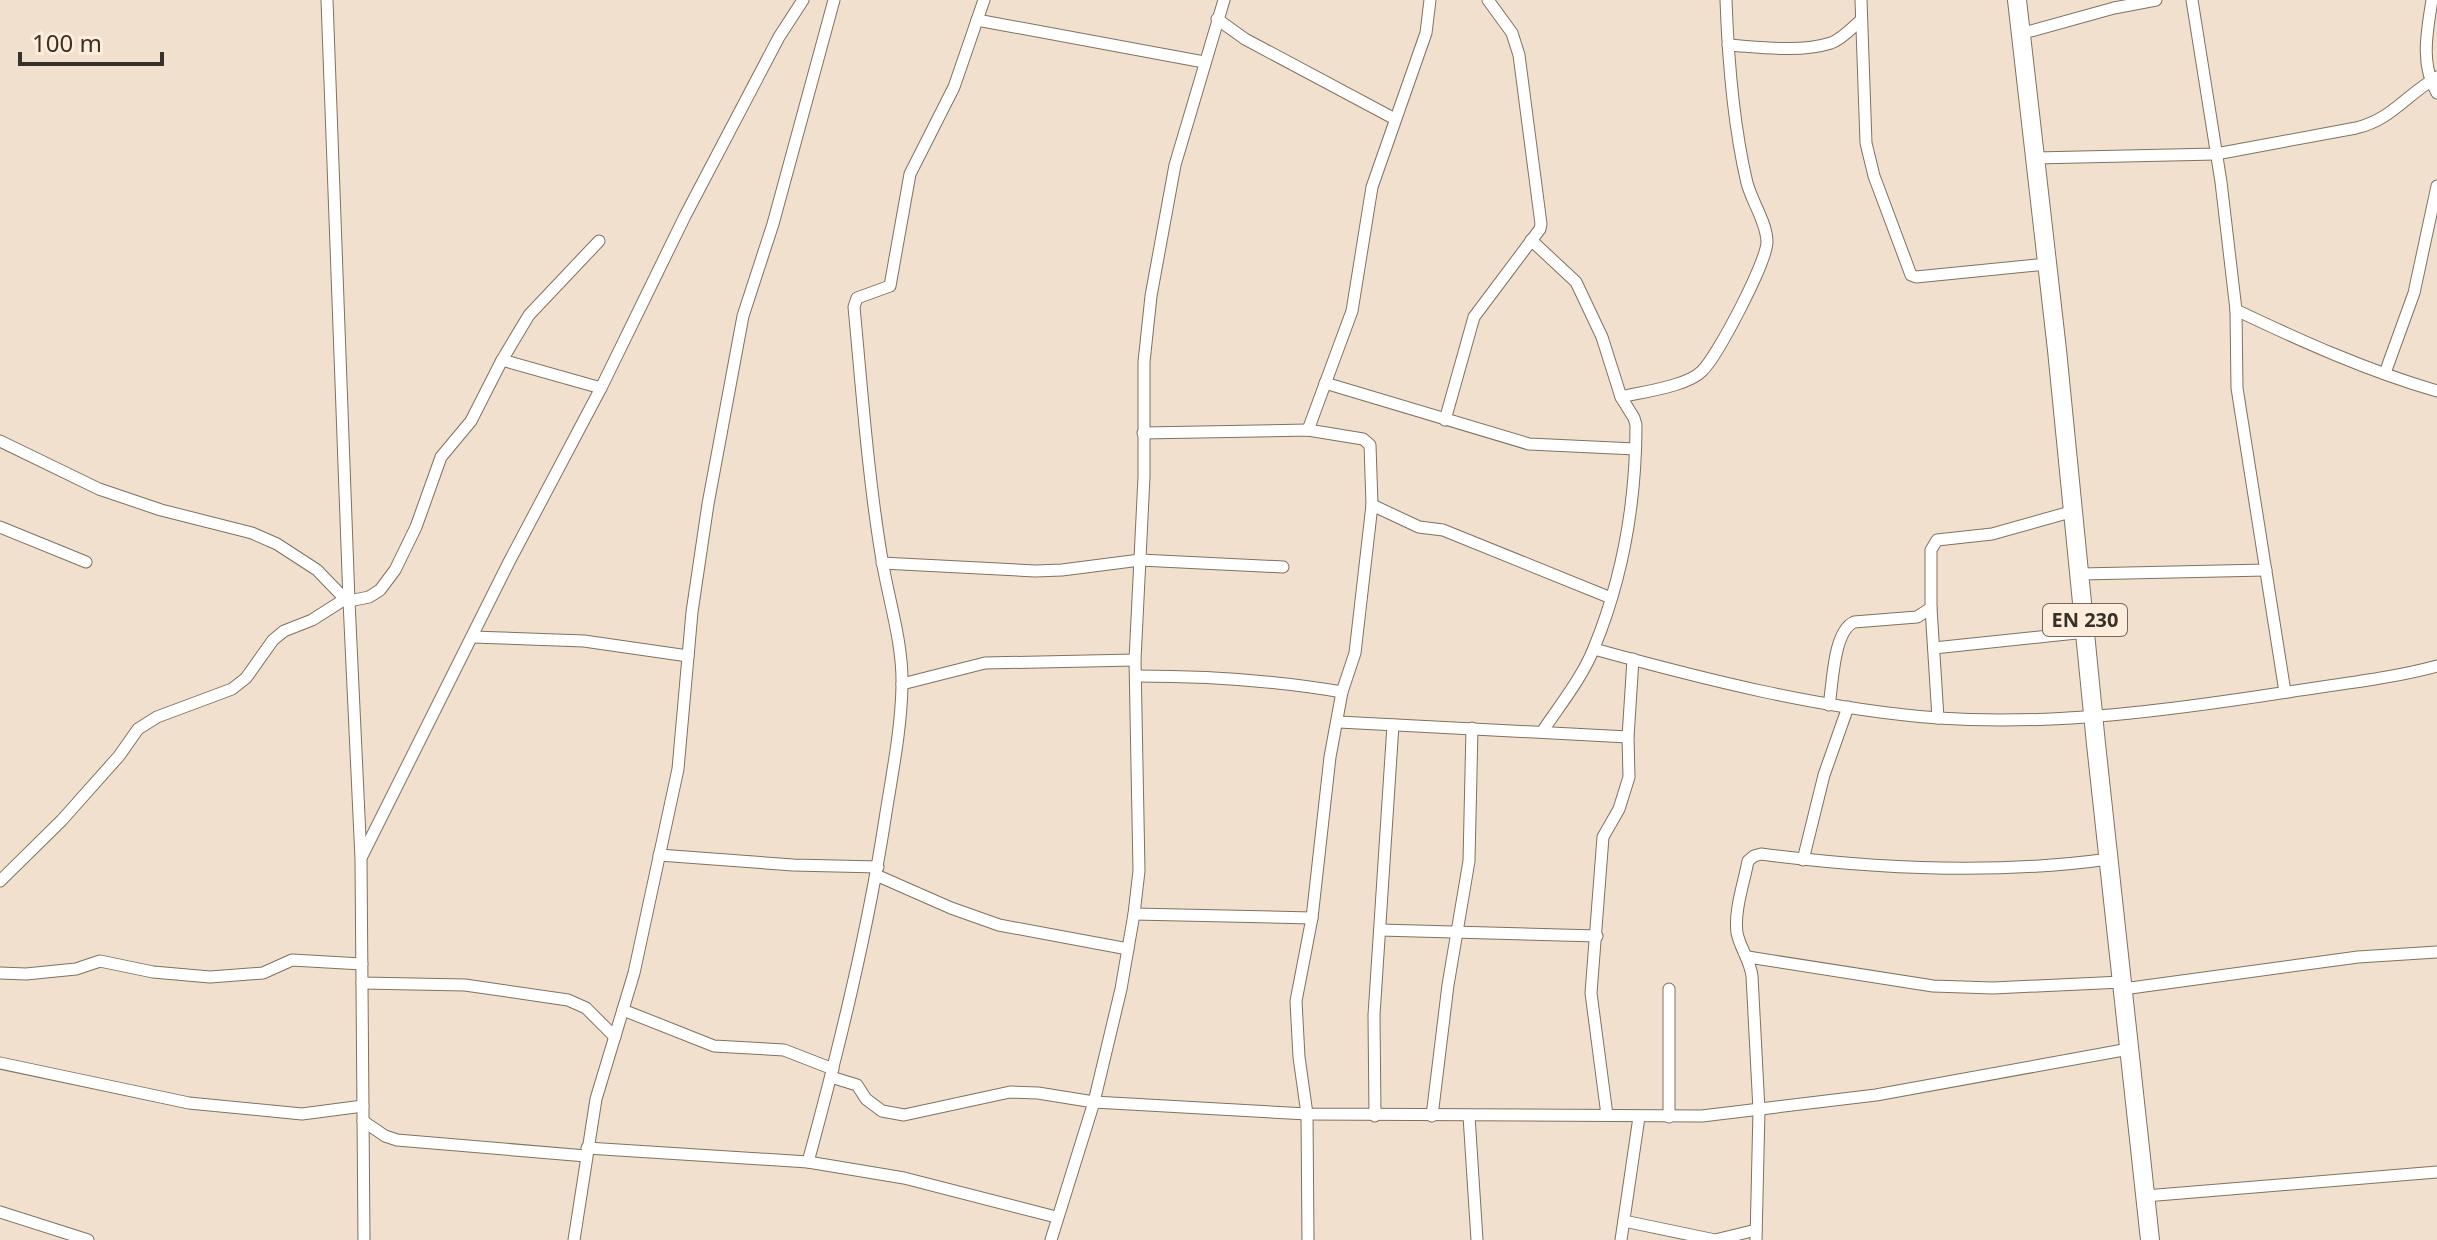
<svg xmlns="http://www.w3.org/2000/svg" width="2437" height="1240" font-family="'Noto Sans',sans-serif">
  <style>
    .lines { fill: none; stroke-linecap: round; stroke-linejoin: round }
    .minor-casing { stroke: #807160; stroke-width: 13 }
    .primary-casing { stroke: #807160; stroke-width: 20 }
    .minor { stroke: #fff; stroke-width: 11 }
    .primary { stroke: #fff; stroke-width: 18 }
    .labels { text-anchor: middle; stroke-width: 6; stroke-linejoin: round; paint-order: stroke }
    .shield { fill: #feedda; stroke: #73695f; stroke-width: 2 }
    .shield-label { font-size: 20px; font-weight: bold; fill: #37312a }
  </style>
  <rect width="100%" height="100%" fill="#f1e0cd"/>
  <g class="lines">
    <g class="minor-casing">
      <g id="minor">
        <path d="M 327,0 L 349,601 L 361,859 L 364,1240"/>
        <path d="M 1861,0 L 1866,143 L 1874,176 L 1911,275 L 1916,277 L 2047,264"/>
        <path d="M 2192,0 L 2221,182 L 2236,310 L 2237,388 L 2285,692"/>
        <path d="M 2432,0 C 2427,32 2420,64 2437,93"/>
        <path d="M 1217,19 L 1245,39 L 1395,119"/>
        <path d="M 977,20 L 1204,62"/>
        <path d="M 2020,34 L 2114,8 L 2156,0"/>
        <path d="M 1728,45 C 1760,47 1799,53 1831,43 C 1842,39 1852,28 1861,20"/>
        <path d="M 2035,158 L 2216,154 L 2356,128 C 2391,120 2406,95 2437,77"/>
        <path d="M 1531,240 L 1576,282 L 1602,337 L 1621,397 L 1634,418 L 1636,425 C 1636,501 1623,577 1594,648 C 1582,678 1560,705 1542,732"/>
        <path d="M 2236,310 C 2301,341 2368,371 2437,391"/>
        <path d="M 502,360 L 601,388"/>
        <path d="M 2385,373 L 2414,293 L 2437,186"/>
        <path d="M 1325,383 L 1529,444 L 1635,449"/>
        <path d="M 1621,397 C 1642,392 1688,386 1702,371 C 1717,357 1768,260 1767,241 C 1766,221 1752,202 1747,183 C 1734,128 1728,57 1726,0"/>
        <path d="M 1445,420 L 1474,317 L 1540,229 L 1541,224 L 1519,55 L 1512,33 L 1488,0"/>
        <path d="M 1308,430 L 1352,311 L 1372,187 L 1426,33 L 1430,0"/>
        <path d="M 1143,433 L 1308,430 L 1363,439 L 1370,445 L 1372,505 L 1355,653 L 1342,692 L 1330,757 L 1312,918 L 1296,1001 L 1299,1057 L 1307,1114 L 1308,1240"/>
        <path d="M 0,441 L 99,489 L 161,510 L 252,533 L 277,544 L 317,570 L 345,599 L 349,601 L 369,597 L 380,590 L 395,570 L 416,527 L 441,457 L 471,421 L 502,360 L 529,315 L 599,241"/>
        <path d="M 1372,505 L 1419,527 L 1443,530 L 1611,598"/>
        <path d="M 0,527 L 86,562"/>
        <path d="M 882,563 L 1035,571 L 1062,570 L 1140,560 L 1283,567"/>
        <path d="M 2081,574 L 2266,570"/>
        <path d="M 1931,608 L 1938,718"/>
        <path d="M 472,637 L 584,641 L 688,656"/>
        <path d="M 1934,648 L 2086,632"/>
        <path d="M 1594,649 C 1707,680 1821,709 1938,718 C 2055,726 2172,710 2288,692 C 2337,684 2389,679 2437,666"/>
        <path d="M 1137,676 C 1207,676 1273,680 1342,692"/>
        <path d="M 902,684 L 985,663 L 1135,660"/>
        <path d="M 1829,705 C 1833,683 1833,632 1854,622 L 1917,617 L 1931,608 L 1931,550 L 1937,540 L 1992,534 L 2074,511"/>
        <path d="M 1339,722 L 1628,737"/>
        <path d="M 659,855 L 793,865 L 878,867"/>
        <path d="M 362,856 L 509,562 L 601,388 L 685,216 L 779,37 L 803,0"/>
        <path d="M 1803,860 L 1824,775 L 1848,707"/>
        <path d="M 876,875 L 951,908 L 999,925 L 1128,949"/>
        <path d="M 0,881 L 62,820 L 119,756 L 138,729 L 157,717 L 232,689 L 246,678 L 273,640 L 284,631 L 312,620 L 345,599"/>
        <path d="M 1134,914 L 1312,918"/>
        <path d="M 1380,930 L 1597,936"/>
        <path d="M 1748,957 L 1933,986 L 1993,988 L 2122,982"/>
        <path d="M 0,973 L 26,974 L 76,969 L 100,961 L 153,972 L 210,977 L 263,973 L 292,960 L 362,964"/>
        <path d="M 362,983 L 465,985 L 568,1000 L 586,1008 L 615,1037"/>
        <path d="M 1669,989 L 1669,1117"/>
        <path d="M 2123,989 L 2358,957 L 2437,952"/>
        <path d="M 623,1010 L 714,1046 L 784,1050 L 833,1069"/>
        <path d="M 0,1063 L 189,1103 L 302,1114 L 363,1106"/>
        <path d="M 831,1077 L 857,1085 L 866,1099 L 882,1111 L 904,1115 L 1010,1092 L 1038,1093 L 1094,1102 L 1307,1114 L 1702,1116 L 1876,1095 L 2129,1049"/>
        <path d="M 1607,1115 L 1591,993 L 1603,837 L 1619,809 L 1629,777 L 1628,737 L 1633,659"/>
        <path d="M 1375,1116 L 1374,1015 L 1393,725"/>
        <path d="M 1432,1116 L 1448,985 L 1469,861 L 1472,728"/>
        <path d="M 1469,1116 L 1477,1240"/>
        <path d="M 363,1121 L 385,1136 L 397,1140 L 586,1156"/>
        <path d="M 587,1148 L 808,1162 L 904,1178 L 1056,1217"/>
        <path d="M 808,1162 C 839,1048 867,935 885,819 C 892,774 901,731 902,686 C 903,643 889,602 882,560 C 868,477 862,391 854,307 L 857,298 L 890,286 L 910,174 L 954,87 L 984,0"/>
        <path d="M 2145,1196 L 2437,1172"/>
        <path d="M 0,1212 L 88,1240"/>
        <path d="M 1624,1221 L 1715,1240 L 1756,1230"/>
        <path d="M 574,1240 L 596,1099 L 634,973 L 678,769 L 692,612 L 708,504 L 743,316 L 773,224 L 834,0"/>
        <path d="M 1051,1240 L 1094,1102 L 1121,989 L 1134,914 L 1139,871 L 1135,660 L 1144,477 L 1144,362 L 1151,296 L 1175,165 L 1224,0"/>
        <path d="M 1621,1240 L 1639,1117"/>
        <path d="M 1756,1240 L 1759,1110 L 1752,976 C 1750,960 1740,948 1737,933 C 1734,910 1744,883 1748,861 L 1754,856 L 1761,854 C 1876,869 1994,875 2109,859"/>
      </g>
    </g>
    <g class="primary-casing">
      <path id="primary" d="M 2017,0 L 2057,350 L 2096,744 L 2150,1240"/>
    </g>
    <use href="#minor" class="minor"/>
    <use href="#primary" class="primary"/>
  </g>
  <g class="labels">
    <rect class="shield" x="2043" y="604" width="84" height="32" rx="6"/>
    <g class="shield-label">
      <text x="2085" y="627">EN 230</text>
    </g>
  </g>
  <path d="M20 52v12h142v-12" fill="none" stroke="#37312a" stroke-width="4"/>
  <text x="32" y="52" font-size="24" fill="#37312a" stroke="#feedda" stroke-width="6" paint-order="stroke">100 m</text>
</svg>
